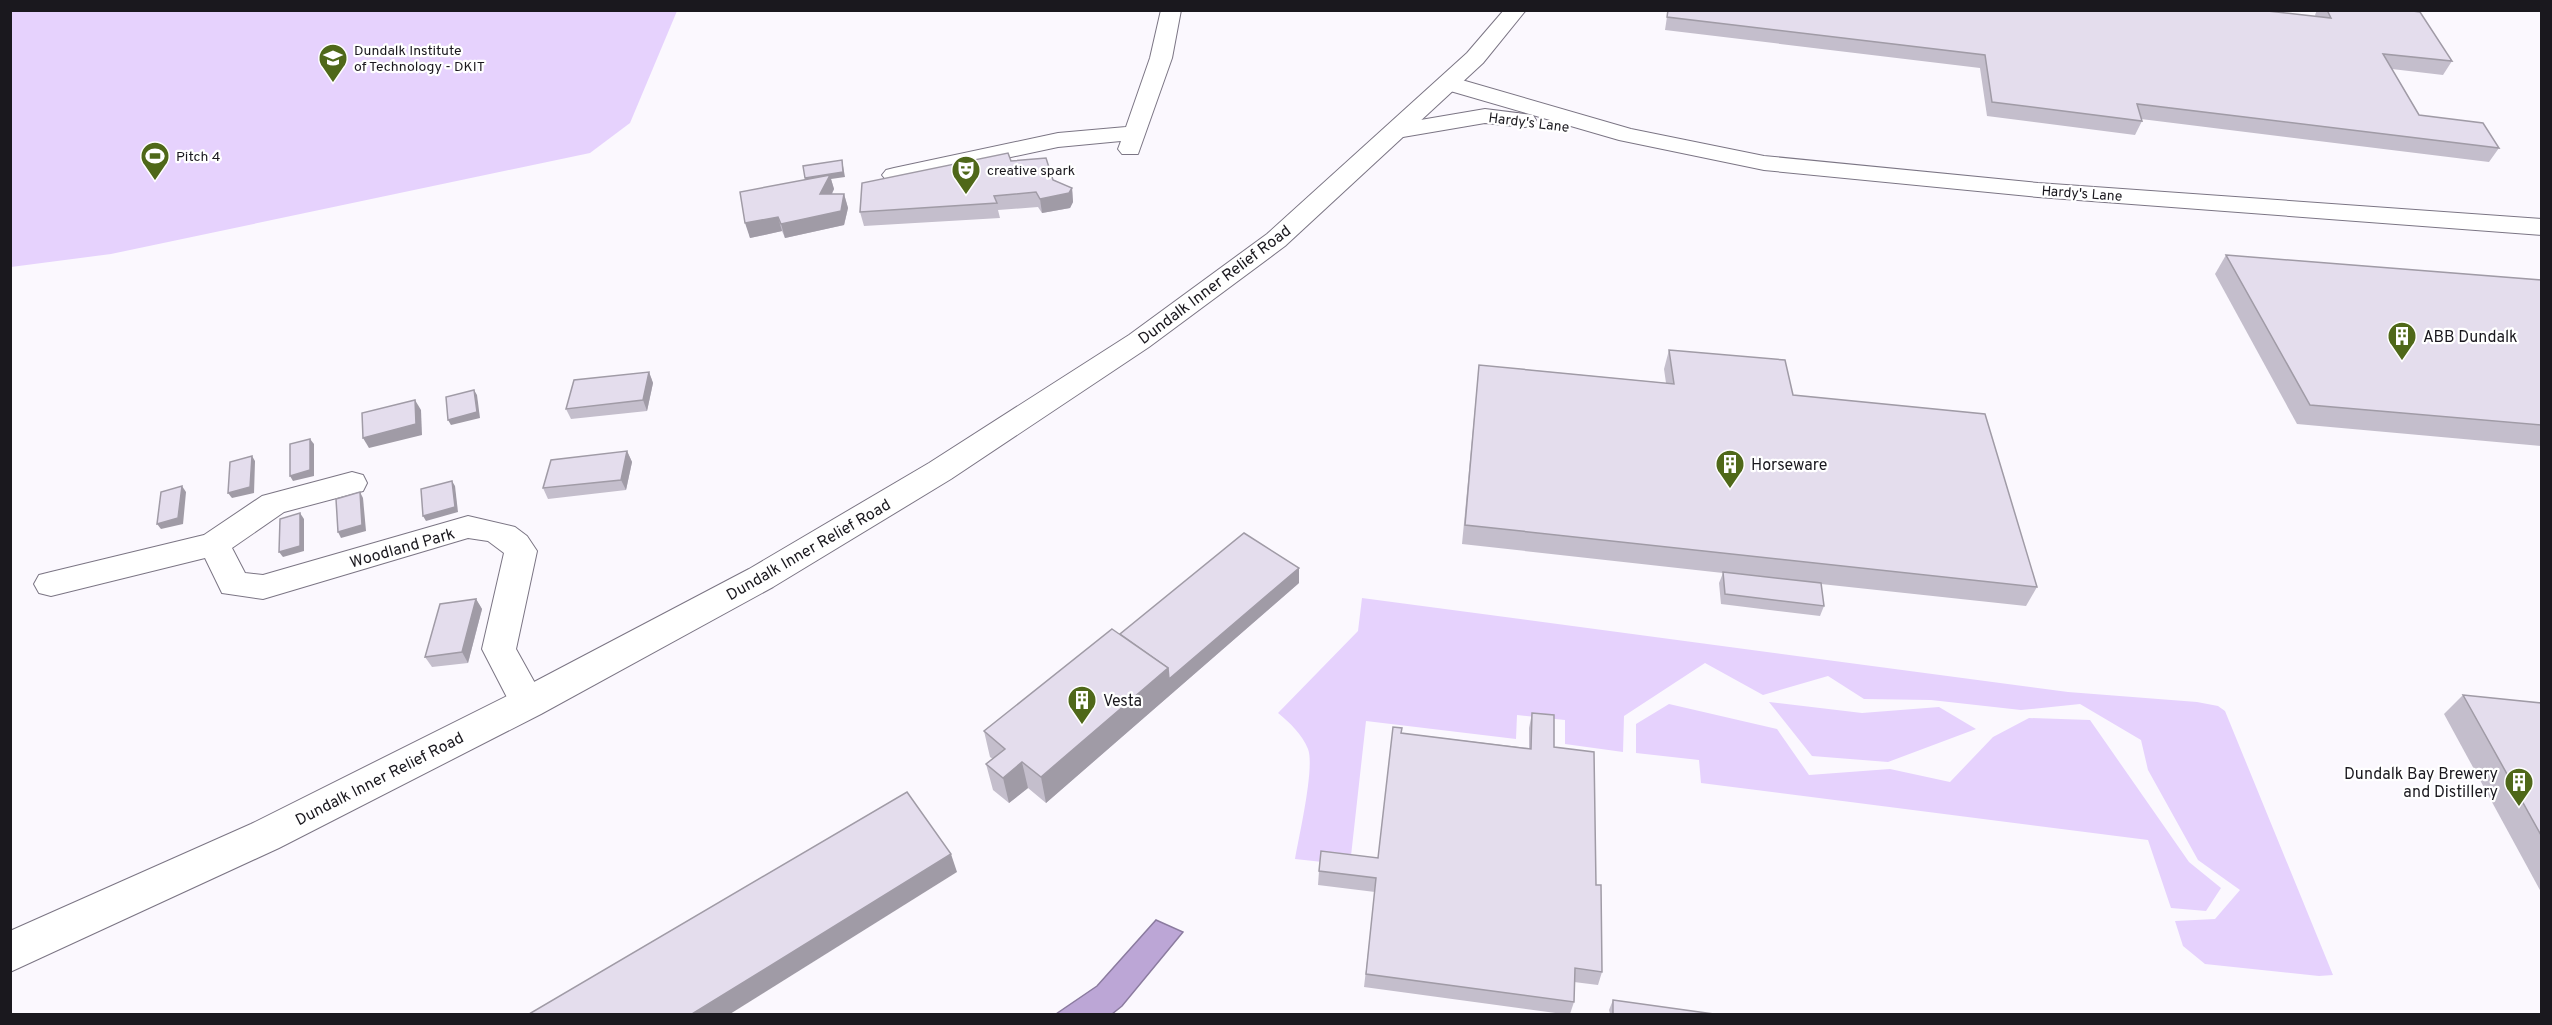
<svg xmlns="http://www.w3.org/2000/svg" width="2552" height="1025" font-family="Overpass,sans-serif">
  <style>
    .green { fill: #e6d2fd }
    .water { fill: #bca6d6; stroke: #8b7b9f; stroke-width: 1.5 }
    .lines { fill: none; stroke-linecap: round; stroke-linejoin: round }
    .street-casing { stroke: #7b7584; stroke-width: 2 }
    .primary-casing { stroke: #7b7584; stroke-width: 2 }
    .street { fill: #fff; fill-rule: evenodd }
    .primary { fill: #fff; fill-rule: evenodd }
    .wall { fill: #c4becc }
    .shaded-wall { fill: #a09ba6 }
    .building { fill: #e4dded; stroke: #a09ba6; stroke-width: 1.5 }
    .labels { text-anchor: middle; stroke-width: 4.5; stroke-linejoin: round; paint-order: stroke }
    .far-poi-label { font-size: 14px; fill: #1a181e; stroke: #fff; text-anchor: start }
    .far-street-label { font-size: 14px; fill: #1a181e; stroke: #fff }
    .street-label { font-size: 16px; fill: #1a181e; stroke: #fff }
    .poi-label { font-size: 16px; fill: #1a181e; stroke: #fff; text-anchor: start }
  </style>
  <rect width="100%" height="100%" fill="#fbf8fe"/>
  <g class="green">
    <path d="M 11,10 L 677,10 L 677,11 L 630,123 L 590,153 L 111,254 L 11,267 Z"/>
    <path d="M 1362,598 L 2068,692 L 2197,702 L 2218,706 L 2225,711 L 2333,975 L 2319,976 L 2205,964 L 2183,946 L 2175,921 L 2215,919 L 2240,890 L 2198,860 L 2148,770 L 2141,740 L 2080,704 L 2021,710 L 1931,700 L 1864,699 L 1828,676 L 1763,695 L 1705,663 L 1624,716 L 1623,752 L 1565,744 L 1565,720 L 1517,715 L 1516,739 L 1366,721 L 1350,865 L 1295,859 C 1299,836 1315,767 1308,749 C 1302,734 1290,723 1278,713 L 1358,631 Z"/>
    <path d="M 1769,702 L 1862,713 L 1939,707 L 1976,729 L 1888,762 L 1812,756 Z"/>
    <path d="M 1669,704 L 1777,729 L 1809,775 L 1890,769 L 1950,782 L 1993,737 L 2029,718 L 2090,720 L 2189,862 L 2221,888 L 2206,911 L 2171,908 L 2148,840 L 1701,783 L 1699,760 L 1636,753 L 1636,724 Z"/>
  </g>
  <path class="water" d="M 1156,920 L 1183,932 L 1122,1006 L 1112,1014 L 1056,1014 L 1097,986 Z"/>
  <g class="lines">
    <g class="street-casing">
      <g id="street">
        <path d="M 1161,10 L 1181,10 L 1172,58 L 1138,154 L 1122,154 L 1118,149 L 1121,141 L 1058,147 L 894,182 L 886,180 L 882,175 L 886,170 L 894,168 L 1058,133 L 1126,127 L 1150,58 Z"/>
        <path d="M 1448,76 L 1631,129 L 1764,156 L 2038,183 L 2542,219 L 2542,235 L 2038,197 L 1764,170 L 1619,140 L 1440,88 L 1437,83 L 1440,78 Z"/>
        <path d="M 1485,109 L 1533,115 L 1536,120 L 1533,125 L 1525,127 L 1485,123 L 1397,138 L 1389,136 L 1385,131 L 1389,126 L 1397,124 Z"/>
        <path d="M 352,472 L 363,475 L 367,483 L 363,491 L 284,512 L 232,548 L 245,573 L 263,575 L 468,516 L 515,527 L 527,536 L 537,551 L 516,649 L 546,703 L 541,713 L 528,717 L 515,713 L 482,649 L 504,553 L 488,541 L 468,538 L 263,599 L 222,593 L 205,558 L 51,596 L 39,593 L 34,584 L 39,575 L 51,572 L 204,535 L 262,496 Z"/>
      </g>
    </g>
    <g class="primary-casing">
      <path id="primary" d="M 1504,10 L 1526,10 L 1483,63 L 1285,246 L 1149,347 L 951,479 L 773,587 L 541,714 L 279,848 L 10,972 L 10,931 L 251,824 L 515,692 L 749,569 L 929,463 L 1129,335 L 1267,234 L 1467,53 Z"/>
    </g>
    <use href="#street" class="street"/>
    <use href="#primary" class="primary"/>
  </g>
  <g class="wall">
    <path d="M 1668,10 L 2316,17 L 2315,15 L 2317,10 L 2405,10 L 2452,61 L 2443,75 L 2392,69 L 2419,115 L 2499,148 L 2489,162 L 2141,119 L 2142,121 L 2135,135 L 1987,116 L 1980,68 L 1665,30 Z"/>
    <path d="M 1011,161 L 1072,188 L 1073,202 L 1070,208 L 1042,213 L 1038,207 L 998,210 L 1000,218 L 864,226 L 860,212 Z"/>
    <path d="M 845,177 L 831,179 L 834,189 L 832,194 L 844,194 L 848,208 L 844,225 L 785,238 L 782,231 L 750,238 L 740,192 Z"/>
    <path d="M 2226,255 L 2541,280 L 2541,446 L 2297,424 L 2215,274 Z"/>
    <path d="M 1669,350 L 1793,395 L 2037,587 L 2026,606 L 1821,584 L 1824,606 L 1820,616 L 1721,604 L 1719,583 L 1723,573 L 1462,544 L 1479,365 L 1666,383 L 1664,369 Z"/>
    <path d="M 649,372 L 653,383 L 647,411 L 571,419 L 566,409 Z"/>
    <path d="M 627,451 L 632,462 L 626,490 L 548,499 L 543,488 Z"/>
    <path d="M 1299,583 L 1046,803 L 1028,788 L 1009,803 L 993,790 L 986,764 L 993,759 L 990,757 L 984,731 L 1120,634 Z"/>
    <path d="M 476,599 L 482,609 L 468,663 L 432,667 L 425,657 Z"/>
    <path d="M 2463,695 L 2541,703 L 2541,892 L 2444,714 Z"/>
    <path d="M 1532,713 L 1554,747 L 1596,885 L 1602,972 L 1598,985 L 1574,982 L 1574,1002 L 1570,1014 L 1563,1014 L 1364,987 L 1375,892 L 1318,885 L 1319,871 L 1378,858 L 1401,733 L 1529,748 L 1529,728 Z"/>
    <path d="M 1613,1000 L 1714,1014 L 1610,1014 L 1609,1010 Z"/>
  </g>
  <g class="shaded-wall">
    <path d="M 842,160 L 845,177 L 831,179 L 834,189 L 824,209 L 806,183 L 805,178 Z"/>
    <path d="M 1072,188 L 1073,202 L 1070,208 L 1042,213 L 1040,199 Z"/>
    <path d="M 844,194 L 848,208 L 844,225 L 785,238 L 781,224 Z"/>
    <path d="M 778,217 L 782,231 L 750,238 L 745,223 Z"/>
    <path d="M 649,372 L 653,383 L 647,411 L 643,400 Z"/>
    <path d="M 474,390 L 477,395 L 480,418 L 451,425 L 448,420 Z"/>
    <path d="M 415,400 L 421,410 L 422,435 L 369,448 L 363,438 Z"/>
    <path d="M 310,439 L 314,444 L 314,476 L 293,481 L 290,476 Z"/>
    <path d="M 627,451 L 632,462 L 626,490 L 621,480 Z"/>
    <path d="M 252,456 L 255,461 L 254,493 L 232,498 L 228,493 Z"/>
    <path d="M 452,481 L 455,486 L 458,512 L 426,521 L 423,516 Z"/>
    <path d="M 182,486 L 186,492 L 183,524 L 161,529 L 157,524 Z"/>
    <path d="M 360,492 L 363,498 L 366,531 L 341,538 L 338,532 Z"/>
    <path d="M 300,513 L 304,519 L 304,551 L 283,557 L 279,552 Z"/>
    <path d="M 1299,568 L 1299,583 L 1046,803 L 1041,777 L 1168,668 Z"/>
    <path d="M 476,599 L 482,609 L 468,663 L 462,652 Z"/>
    <path d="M 1022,762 L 1028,788 L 1009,803 L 1003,778 Z"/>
    <path d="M 951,854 L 957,872 L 730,1014 L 692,1014 Z"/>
  </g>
  <g class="building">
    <path d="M 1668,10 L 2258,10 L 2331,18 L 2327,10 L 2405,10 L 2420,12 L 2452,61 L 2383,54 L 2419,115 L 2483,123 L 2499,148 L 2137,104 L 2142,121 L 1992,102 L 1985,55 L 1667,17 Z"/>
    <path d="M 1008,153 L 1011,161 L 1046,158 L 1053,180 L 1072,188 L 1069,193 L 1040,199 L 1036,192 L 994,196 L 997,203 L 860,212 L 862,183 Z"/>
    <path d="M 842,160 L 843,172 L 805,178 L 803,166 Z"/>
    <path d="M 830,175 L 820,194 L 844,194 L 841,211 L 781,224 L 778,217 L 745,223 L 740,192 Z"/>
    <path d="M 2226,255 L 2541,280 L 2541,425 L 2310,405 Z"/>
    <path d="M 1669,350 L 1785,360 L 1793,395 L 1985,414 L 2037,587 L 1465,525 L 1479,365 L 1674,384 Z"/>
    <path d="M 649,372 L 643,400 L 566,409 L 574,380 Z"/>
    <path d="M 474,390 L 477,412 L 448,420 L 446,397 Z"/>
    <path d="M 415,400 L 416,424 L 363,438 L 362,413 Z"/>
    <path d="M 310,439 L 310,470 L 290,476 L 290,444 Z"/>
    <path d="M 627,451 L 621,480 L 543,488 L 551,460 Z"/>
    <path d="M 252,456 L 250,487 L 228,493 L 230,462 Z"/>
    <path d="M 452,481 L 455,507 L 423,516 L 421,489 Z"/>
    <path d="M 182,486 L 178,518 L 157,524 L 161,492 Z"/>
    <path d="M 360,492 L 362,525 L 338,532 L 336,499 Z"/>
    <path d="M 300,513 L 300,546 L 279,552 L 280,519 Z"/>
    <path d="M 1244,533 L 1299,568 L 1169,679 L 1168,668 L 1120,634 Z"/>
    <path d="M 1723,572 L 1821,583 L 1824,606 L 1725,594 Z"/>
    <path d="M 476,599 L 462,652 L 425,657 L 440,604 Z"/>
    <path d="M 1112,629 L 1168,668 L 1041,777 L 1022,762 L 1003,778 L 986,764 L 1005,749 L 984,731 Z"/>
    <path d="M 2463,695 L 2541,703 L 2541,835 Z"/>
    <path d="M 1532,713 L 1554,715 L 1554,747 L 1594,752 L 1596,885 L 1601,885 L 1602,972 L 1575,968 L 1574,1002 L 1366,974 L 1376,878 L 1319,871 L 1321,851 L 1378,858 L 1393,727 L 1402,728 L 1401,733 L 1531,749 Z"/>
    <path d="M 907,792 L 951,854 L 692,1014 L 529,1014 Z"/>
    <path d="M 1613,1000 L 1714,1014 L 1613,1014 Z"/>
  </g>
  <defs>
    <g id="university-pin" transform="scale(1.5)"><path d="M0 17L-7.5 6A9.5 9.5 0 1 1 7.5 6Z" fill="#4f6819" stroke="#fff"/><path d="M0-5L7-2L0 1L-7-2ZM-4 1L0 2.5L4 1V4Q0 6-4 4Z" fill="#fff"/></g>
    <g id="stadium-pin" transform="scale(1.5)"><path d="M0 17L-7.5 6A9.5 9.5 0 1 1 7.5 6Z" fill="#4f6819" stroke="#fff"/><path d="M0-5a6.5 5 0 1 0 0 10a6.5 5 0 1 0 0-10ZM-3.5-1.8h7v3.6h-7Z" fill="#fff"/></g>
    <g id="theatre-pin" transform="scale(1.5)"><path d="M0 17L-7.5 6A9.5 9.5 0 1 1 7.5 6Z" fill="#4f6819" stroke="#fff"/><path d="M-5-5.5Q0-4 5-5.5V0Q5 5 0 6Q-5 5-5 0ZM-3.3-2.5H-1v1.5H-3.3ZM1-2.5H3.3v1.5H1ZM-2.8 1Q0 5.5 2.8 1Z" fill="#fff"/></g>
    <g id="building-pin" transform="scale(1.5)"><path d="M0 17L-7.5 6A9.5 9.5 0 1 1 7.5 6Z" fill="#4f6819" stroke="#fff"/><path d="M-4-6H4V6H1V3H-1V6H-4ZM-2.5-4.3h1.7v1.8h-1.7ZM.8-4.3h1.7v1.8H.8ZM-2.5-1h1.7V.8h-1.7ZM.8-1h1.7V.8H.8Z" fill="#fff"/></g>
  </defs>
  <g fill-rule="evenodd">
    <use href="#university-pin" x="333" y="58"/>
    <use href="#stadium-pin" x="155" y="156"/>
    <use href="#theatre-pin" x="966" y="170"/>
    <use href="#building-pin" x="2402" y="336"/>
    <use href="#building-pin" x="1730" y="464"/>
    <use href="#building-pin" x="1082" y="700"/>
    <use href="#building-pin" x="2519" y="782"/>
  </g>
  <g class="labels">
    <g class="far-poi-label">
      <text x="354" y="55">Dundalk Institute<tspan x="354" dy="16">of Technology - DKIT</tspan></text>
      <text x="176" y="161">Pitch 4</text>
      <text x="987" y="175">creative spark</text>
    </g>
    <g class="far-street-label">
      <text transform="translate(1529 122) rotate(7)" y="5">Hardy's Lane</text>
      <text transform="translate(2082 193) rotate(4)" y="5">Hardy's Lane</text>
    </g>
    <g class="street-label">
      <text transform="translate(1214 284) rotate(-37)" y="6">Dundalk Inner Relief Road</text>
      <text transform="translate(402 547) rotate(-16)" y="6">Woodland Park</text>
      <text transform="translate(808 549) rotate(-30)" y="6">Dundalk Inner Relief Road</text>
      <text transform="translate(379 778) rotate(-27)" y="6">Dundalk Inner Relief Road</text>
    </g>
    <g class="poi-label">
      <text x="2423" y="342">ABB Dundalk</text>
      <text x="1751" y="470">Horseware</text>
      <text x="1103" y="706">Vesta</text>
      <text x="2498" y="779" text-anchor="end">Dundalk Bay Brewery<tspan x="2498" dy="18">and Distillery</tspan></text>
    </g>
  </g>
  <rect width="2552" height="1025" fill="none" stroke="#1a181e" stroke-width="24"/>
</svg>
